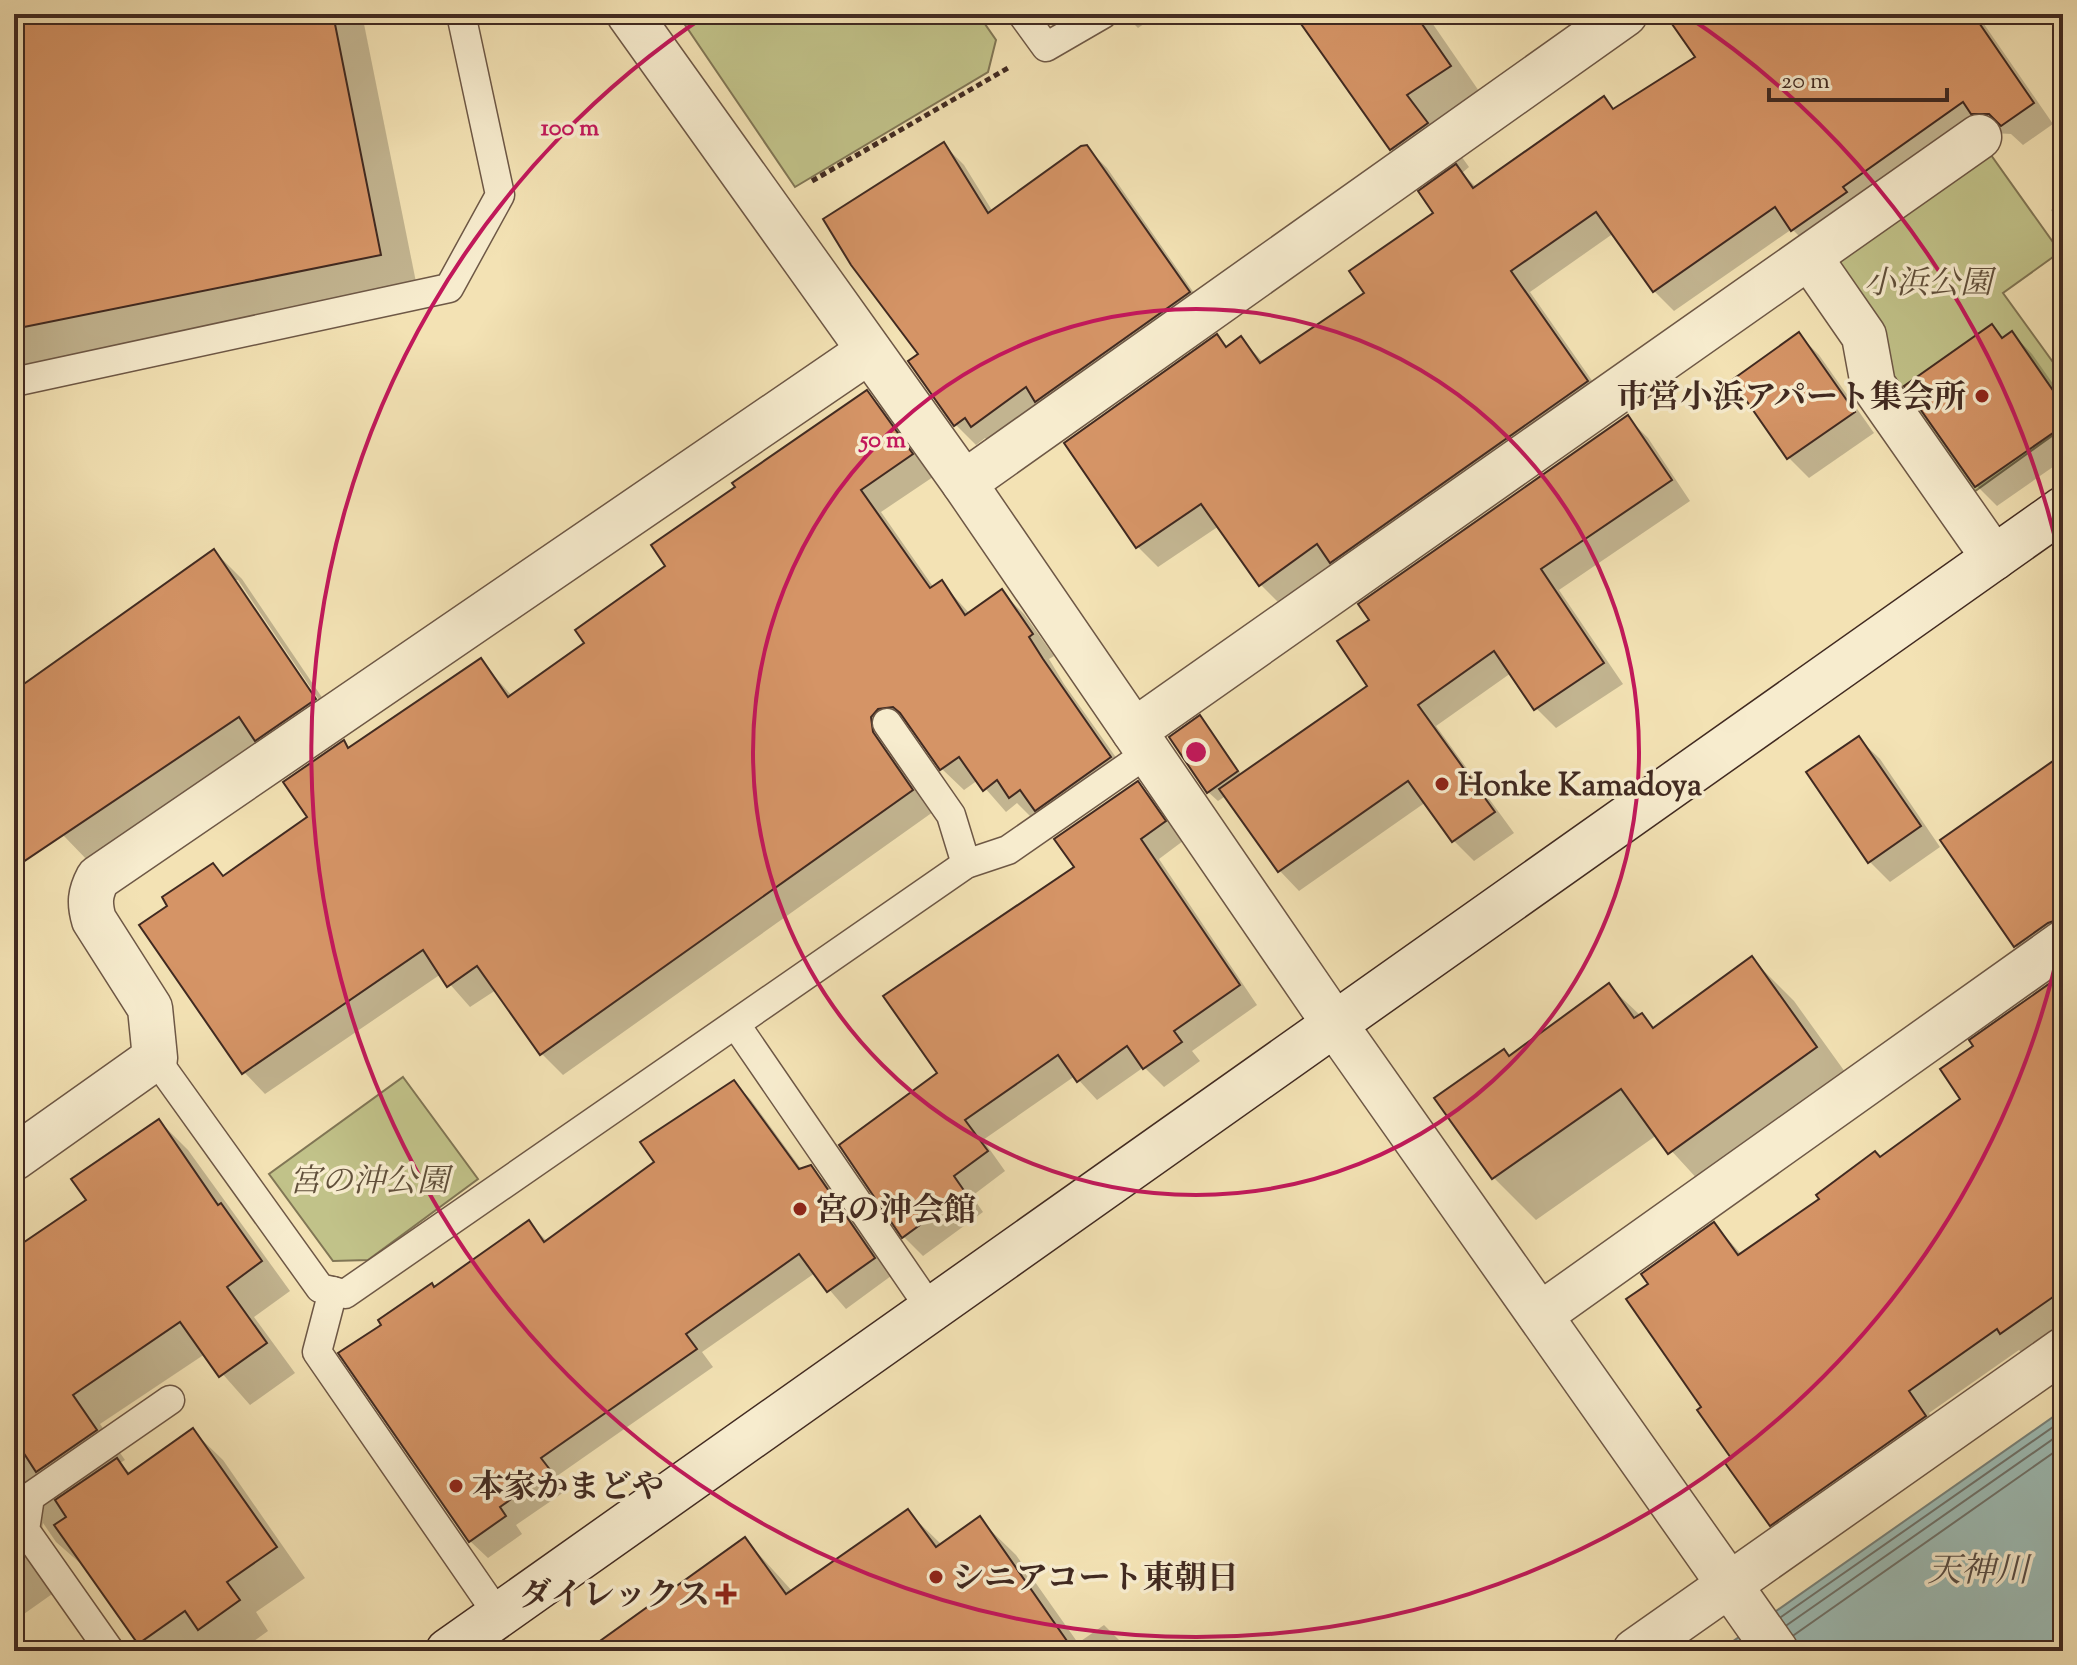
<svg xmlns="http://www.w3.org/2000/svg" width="2077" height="1665" font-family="'Sorts Mill Goudy','Noto Serif JP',serif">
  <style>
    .green { fill: #c1c289; stroke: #817655; stroke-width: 2 }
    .water { fill: #9dbcb5; stroke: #78827a; stroke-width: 2 }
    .shadow { fill: #0003; fill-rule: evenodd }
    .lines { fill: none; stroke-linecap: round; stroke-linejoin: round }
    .shore { stroke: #6f736b; stroke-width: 2 }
    .building { fill: #d59466; stroke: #412a21; stroke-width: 2 }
    .lane-casing { stroke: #6e5846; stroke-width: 31 }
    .street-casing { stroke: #6e5846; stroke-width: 47 }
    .secondary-casing { stroke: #412a21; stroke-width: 47 }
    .path { stroke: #412a21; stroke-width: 5; stroke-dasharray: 6 4; stroke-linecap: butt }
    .lane { stroke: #f7ecce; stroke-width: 28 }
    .street { stroke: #f7ecce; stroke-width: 44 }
    .secondary { stroke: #f7ecce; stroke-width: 44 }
    .ring { fill: none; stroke: #c2185b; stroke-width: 4 }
    .poi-dot { fill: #8f2418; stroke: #f7ecce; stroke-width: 3 }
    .labels { text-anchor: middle; stroke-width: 7; stroke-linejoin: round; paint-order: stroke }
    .park-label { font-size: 32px; font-style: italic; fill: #61503b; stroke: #f7ecce }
    .poi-label { font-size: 32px; font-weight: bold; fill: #412a21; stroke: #f7ecce; text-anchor: start }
    .water-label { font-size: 34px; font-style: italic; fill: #584e46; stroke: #f7ecce }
    .centre { fill: #c2185b; stroke: #f7ecce; stroke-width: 4 }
    .ring-label { font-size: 24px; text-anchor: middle; font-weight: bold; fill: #c2185b; stroke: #f7ecce; stroke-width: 7; stroke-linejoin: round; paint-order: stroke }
  </style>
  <rect width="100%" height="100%" fill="#f3e2b4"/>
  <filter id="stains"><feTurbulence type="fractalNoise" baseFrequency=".0025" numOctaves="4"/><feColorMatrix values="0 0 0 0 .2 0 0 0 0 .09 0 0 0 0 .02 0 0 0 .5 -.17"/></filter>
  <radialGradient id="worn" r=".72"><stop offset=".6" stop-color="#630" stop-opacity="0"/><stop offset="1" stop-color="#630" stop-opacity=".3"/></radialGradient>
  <g class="green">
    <path d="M 684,14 L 978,14 L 996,40 L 988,72 L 795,187 L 679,16 Z"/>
    <path d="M 1986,148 L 2060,252 L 2003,293 L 2063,376 L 2063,428 L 1971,494 L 1881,364 L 1839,285 L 1841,252 Z"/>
    <path d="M 403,1077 L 478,1179 L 368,1260 L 333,1261 L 269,1174 Z"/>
  </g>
  <path class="water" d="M 2063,1410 L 2063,1651 L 1719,1651 Z"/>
  <g class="shadow">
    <path d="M 14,14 L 362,14 L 418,292 L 14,374 Z"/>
    <path d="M 1124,14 L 1158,14 L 1138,28 Z"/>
    <path d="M 1296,14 L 1426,14 L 1492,110 L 1449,139 L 1469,167 L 1462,173 L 1477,188 L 1604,99 L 1615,110 L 1697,57 L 1698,14 L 1977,14 L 2053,124 L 2023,145 L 2011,134 L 1993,133 L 1813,250 L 1792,229 L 1674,311 L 1654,291 L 1614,233 L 1530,292 L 1607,402 L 1281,605 L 1261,585 L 1219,526 L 1158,567 L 1138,547 L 1067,443 L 1217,337 L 1228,348 L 1241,339 L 1264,363 L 1367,294 L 1436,214 L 1428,187 L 1391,149 Z"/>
    <path d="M 944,145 L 964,165 L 993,212 L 1086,147 L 1107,168 L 1208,313 L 992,445 L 985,438 L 976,445 L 956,425 L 921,354 Z"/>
    <path d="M 2063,201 L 2063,228 L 2051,210 Z"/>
    <path d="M 1992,327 L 2004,339 L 2012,333 L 2032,354 L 2063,398 L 2063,460 L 1997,506 L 1977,486 L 1907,386 Z"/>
    <path d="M 1799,335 L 1819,355 L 1874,433 L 1809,478 L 1789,458 L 1734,380 Z"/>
    <path d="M 866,392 L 888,414 L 933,477 L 881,512 L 934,588 L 942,583 L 970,614 L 1002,592 L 1024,614 L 1054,656 L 1049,659 L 1064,684 L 1132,780 L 1032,818 L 1017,803 L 1006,812 L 978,780 L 964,790 L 942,769 L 914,729 L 900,730 L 933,812 L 563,1075 L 541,1053 L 496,990 L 470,1007 L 441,974 L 265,1094 L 244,1072 L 170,906 L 213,865 L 225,877 L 310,818 L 343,743 L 350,749 L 481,661 L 512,696 L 587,644 L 668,567 Z"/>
    <path d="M 1628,418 L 1648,438 L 1690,501 L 1559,590 L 1623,684 L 1556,728 L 1536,708 L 1511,673 L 1436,726 L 1514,833 L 1474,861 L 1454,841 L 1426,802 L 1299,891 L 1280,871 L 1227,795 L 1218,801 L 1208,792 L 1199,718 L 1242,775 L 1369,686 L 1372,621 Z"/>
    <path d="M 214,551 L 242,579 L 342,727 L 90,863 L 63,835 L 14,765 L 14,694 ZM 233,580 L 238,580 L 323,706 L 320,708 Z"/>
    <path d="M 1859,739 L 1880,759 L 1940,847 L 1890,882 L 1870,862 Z"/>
    <path d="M 2063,757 L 2063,956 L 2040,971 L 2016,946 Z"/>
    <path d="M 1137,783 L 1157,802 L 1183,841 L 1159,859 L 1257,1005 L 1192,1051 L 1200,1061 L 1164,1087 L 1144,1067 L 1097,1100 L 1075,1076 L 983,1140 L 1005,1171 L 972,1196 L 983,1212 L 923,1256 L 904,1237 L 842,1145 L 940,1074 Z"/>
    <path d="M 1752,959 L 1794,1001 L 1858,1090 L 1712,1195 L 1657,1135 L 1536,1220 L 1494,1178 L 1510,1058 L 1609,986 L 1655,1029 Z"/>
    <path d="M 2063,976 L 2063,1321 L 2054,1327 L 2057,1331 L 2023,1354 L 2019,1350 L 1929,1413 L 1946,1438 L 1793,1546 L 1771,1524 L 1704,1407 L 1650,1284 L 1714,1224 L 1742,1255 L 1963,1100 Z"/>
    <path d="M 734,1082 L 751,1100 L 802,1170 L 811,1168 L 829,1185 L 891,1276 L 846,1309 L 815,1273 L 702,1352 L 713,1367 L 557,1476 L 567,1490 L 516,1525 L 522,1534 L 488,1558 L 470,1541 L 435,1289 L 528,1222 L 548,1242 L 657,1162 Z"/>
    <path d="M 159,1121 L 188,1150 L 290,1291 L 254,1317 L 295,1373 L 250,1405 L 205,1354 L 100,1424 L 125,1460 L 120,1463 L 131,1474 L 193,1431 L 223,1460 L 305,1578 L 256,1612 L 268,1631 L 240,1651 L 222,1651 L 213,1642 L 200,1651 L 147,1651 L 88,1570 L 56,1542 L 43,1523 L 37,1559 L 55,1592 L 14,1621 L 14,1252 L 88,1201 Z"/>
    <path d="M 908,1512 L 942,1545 L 979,1519 L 1016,1555 L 1078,1643 L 1104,1625 L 1130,1651 L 589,1651 L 745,1539 L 793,1592 Z"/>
    <path d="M 14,1635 L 25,1651 L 14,1651 Z"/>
  </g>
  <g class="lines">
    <g class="shore">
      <path d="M 1781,1617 L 2063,1420"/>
      <path d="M 1787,1625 L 2063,1432"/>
      <path d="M 1794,1635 L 2063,1446"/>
    </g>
  </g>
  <g class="building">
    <path d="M 14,14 L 333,14 L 381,255 L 14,329 Z"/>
    <path d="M 1294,14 L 1415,14 L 1451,66 L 1407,95 L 1428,123 L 1390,150 Z"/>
    <path d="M 1665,14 L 1973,14 L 2034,103 L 2001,126 L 1989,114 L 1971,114 L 1963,102 L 1843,187 L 1847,192 L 1791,231 L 1775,207 L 1653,292 L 1596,212 L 1511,271 L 1588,381 L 1330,563 L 1317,544 L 1259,586 L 1201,504 L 1136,548 L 1064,443 L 1217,334 L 1226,347 L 1241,336 L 1260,363 L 1364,293 L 1349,271 L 1433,213 L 1418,191 L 1456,164 L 1473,188 L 1604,96 L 1613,109 L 1695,57 Z"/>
    <path d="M 944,142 L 988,213 L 1081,146 L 1087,145 L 1190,292 L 1035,402 L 1026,387 L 971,427 L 965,418 L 954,426 L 908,361 L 918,354 L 851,265 L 823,219 Z"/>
    <path d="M 1992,324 L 2002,338 L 2012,331 L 2063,405 L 2063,426 L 1975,487 L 1904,386 Z"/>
    <path d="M 1799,332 L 1855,412 L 1787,459 L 1732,380 Z"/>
    <path d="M 867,390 L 913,454 L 861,490 L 930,588 L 942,580 L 965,615 L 1002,589 L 1033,634 L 1029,637 L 1043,659 L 1111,757 L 1035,811 L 1020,790 L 1009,798 L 997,780 L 983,791 L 959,757 L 940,770 L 900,713 L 893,707 L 878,709 L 871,717 L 873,732 L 913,790 L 540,1055 L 477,966 L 447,987 L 423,950 L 242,1074 L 139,925 L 167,906 L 162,897 L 213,863 L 223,876 L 307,817 L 283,782 L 344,740 L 348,748 L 481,658 L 508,697 L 584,643 L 575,630 L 665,566 L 651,545 L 735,487 L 732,483 Z"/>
    <path d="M 1628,415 L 1672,480 L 1541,569 L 1604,663 L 1534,710 L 1494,651 L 1418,705 L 1495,812 L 1452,842 L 1408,781 L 1278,872 L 1219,789 L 1367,686 L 1337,641 L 1369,620 L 1358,604 Z"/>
    <path d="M 214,549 L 316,699 L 255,741 L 239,717 L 14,868 L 14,691 Z"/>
    <path d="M 1200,715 L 1238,771 L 1207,793 L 1169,737 Z"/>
    <path d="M 1859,736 L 1921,826 L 1868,863 L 1806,772 Z"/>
    <path d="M 2063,754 L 2063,918 L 2048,923 L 2014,947 L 1940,840 Z"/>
    <path d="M 1138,781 L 1166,821 L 1141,839 L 1240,985 L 1174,1031 L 1182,1042 L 1143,1069 L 1127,1046 L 1077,1082 L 1058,1055 L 965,1120 L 988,1151 L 954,1176 L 965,1192 L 902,1238 L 839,1145 L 937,1073 L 883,996 L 1074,867 L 1054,839 Z"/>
    <path d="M 1752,956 L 1817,1047 L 1668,1154 L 1621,1089 L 1492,1179 L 1434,1098 L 1504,1049 L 1509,1056 L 1609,983 L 1634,1018 L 1642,1013 L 1653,1028 Z"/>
    <path d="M 2063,974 L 2063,1290 L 2000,1334 L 1997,1329 L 1909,1391 L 1926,1416 L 1770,1526 L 1725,1463 L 1731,1458 L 1697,1410 L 1701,1407 L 1626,1299 L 1648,1284 L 1641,1274 L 1714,1222 L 1738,1255 L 1819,1199 L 1816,1195 L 1875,1151 L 1880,1157 L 1960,1099 L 1940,1069 L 1973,1046 L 1969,1040 Z"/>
    <path d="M 734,1080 L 799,1169 L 811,1165 L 875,1258 L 827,1292 L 799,1254 L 686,1334 L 697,1349 L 541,1458 L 551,1471 L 500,1507 L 506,1516 L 469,1542 L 338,1353 L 381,1325 L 378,1320 L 432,1283 L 434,1287 L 529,1220 L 544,1242 L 654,1162 L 640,1142 Z"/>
    <path d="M 159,1119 L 218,1205 L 221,1203 L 262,1261 L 227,1287 L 267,1343 L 219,1377 L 180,1322 L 73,1395 L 97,1430 L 36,1472 L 14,1438 L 14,1249 L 86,1200 L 71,1179 Z"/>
    <path d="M 193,1428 L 277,1547 L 227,1582 L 240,1600 L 198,1630 L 185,1611 L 138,1644 L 54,1525 L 66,1517 L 55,1500 L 117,1458 L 128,1474 Z"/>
    <path d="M 908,1509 L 936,1547 L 980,1516 L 1074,1651 L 586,1651 L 745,1537 L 786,1594 Z"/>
  </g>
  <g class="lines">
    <g class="lane-casing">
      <g id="lane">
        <path d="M 1022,14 L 1046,47 L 1103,14"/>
        <path d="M 14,382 L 449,288 L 500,195 L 461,14"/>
        <path d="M 887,723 L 951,815 L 966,864"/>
        <path d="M 736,1025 L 932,1311"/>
        <path d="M 155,1058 L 320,1288 L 345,1294 L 966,864 L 1008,850 L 1149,752"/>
        <path d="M 333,1291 L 317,1352 L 499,1616"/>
        <path d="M 110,1651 L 25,1530 L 30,1497 L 170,1400"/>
      </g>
    </g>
    <g class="street-casing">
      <g id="street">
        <path d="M 629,14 L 964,483 L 1336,1026 L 1776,1651"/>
        <path d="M 1810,258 L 1864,336 L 1873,385 L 1994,558"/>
        <path d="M 964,483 L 1625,14"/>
        <path d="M 1134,731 L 1979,137"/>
        <path d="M 14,1158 L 155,1058 L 150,1008 L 94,920 C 89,903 90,893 98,878 L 869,351"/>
        <path d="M 1540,1315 L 2063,943"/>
        <path d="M 1635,1651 L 2063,1350"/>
      </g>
    </g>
    <g class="secondary-casing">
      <path id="secondary" d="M 448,1651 L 2063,509"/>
    </g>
    <path class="path" d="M 812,181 L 1008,68"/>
    <use href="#lane" class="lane"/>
    <use href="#street" class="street"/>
    <use href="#secondary" class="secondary"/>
  </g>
  <g class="ring">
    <circle cx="1196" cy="752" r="443"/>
    <path d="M2062 936A885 885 0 1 1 708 14M1684 14A885 885 0 0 1 2062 568"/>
  </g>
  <g class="poi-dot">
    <circle cx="1982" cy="396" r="8"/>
    <circle cx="1442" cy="784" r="8"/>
    <circle cx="800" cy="1209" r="8"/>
    <circle cx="456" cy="1486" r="8"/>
    <circle cx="936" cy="1577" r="8"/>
    <path d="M722 1582h8v8h8v8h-8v8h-8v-8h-8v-8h8z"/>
  </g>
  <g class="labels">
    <g class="park-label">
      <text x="1928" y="293">小浜公園</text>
      <text x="369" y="1191">宮の沖公園</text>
    </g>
    <g class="poi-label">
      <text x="1966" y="407" text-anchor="end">市営小浜アパート集会所</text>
      <text x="1458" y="795">Honke Kamadoya</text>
      <text x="816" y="1220">宮の沖会館</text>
      <text x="472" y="1497">本家かまどや</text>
      <text x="952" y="1588">シニアコート東朝日</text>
      <text x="710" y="1605" text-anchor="end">ダイレックス</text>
    </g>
    <g class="water-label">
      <text x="1978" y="1581">天神川</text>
    </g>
  </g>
  <circle cx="1196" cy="752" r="12" class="centre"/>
  <g class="ring-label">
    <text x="570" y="135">100 m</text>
    <text x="883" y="447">50 m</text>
  </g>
  <rect width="2077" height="1665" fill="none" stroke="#f3e2b4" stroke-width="48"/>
  <rect x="16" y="16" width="2045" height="1633" fill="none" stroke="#412a21" stroke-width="4"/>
  <rect x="24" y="24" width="2029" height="1617" fill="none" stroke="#412a21" stroke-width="2"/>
  <path d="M1769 88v12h178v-12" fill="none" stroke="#412a21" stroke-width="4"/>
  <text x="1781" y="88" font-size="24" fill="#412a21" stroke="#f7ecce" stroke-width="6" paint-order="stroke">20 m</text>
  <rect width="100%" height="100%" filter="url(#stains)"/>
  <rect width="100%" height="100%" fill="url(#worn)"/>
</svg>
